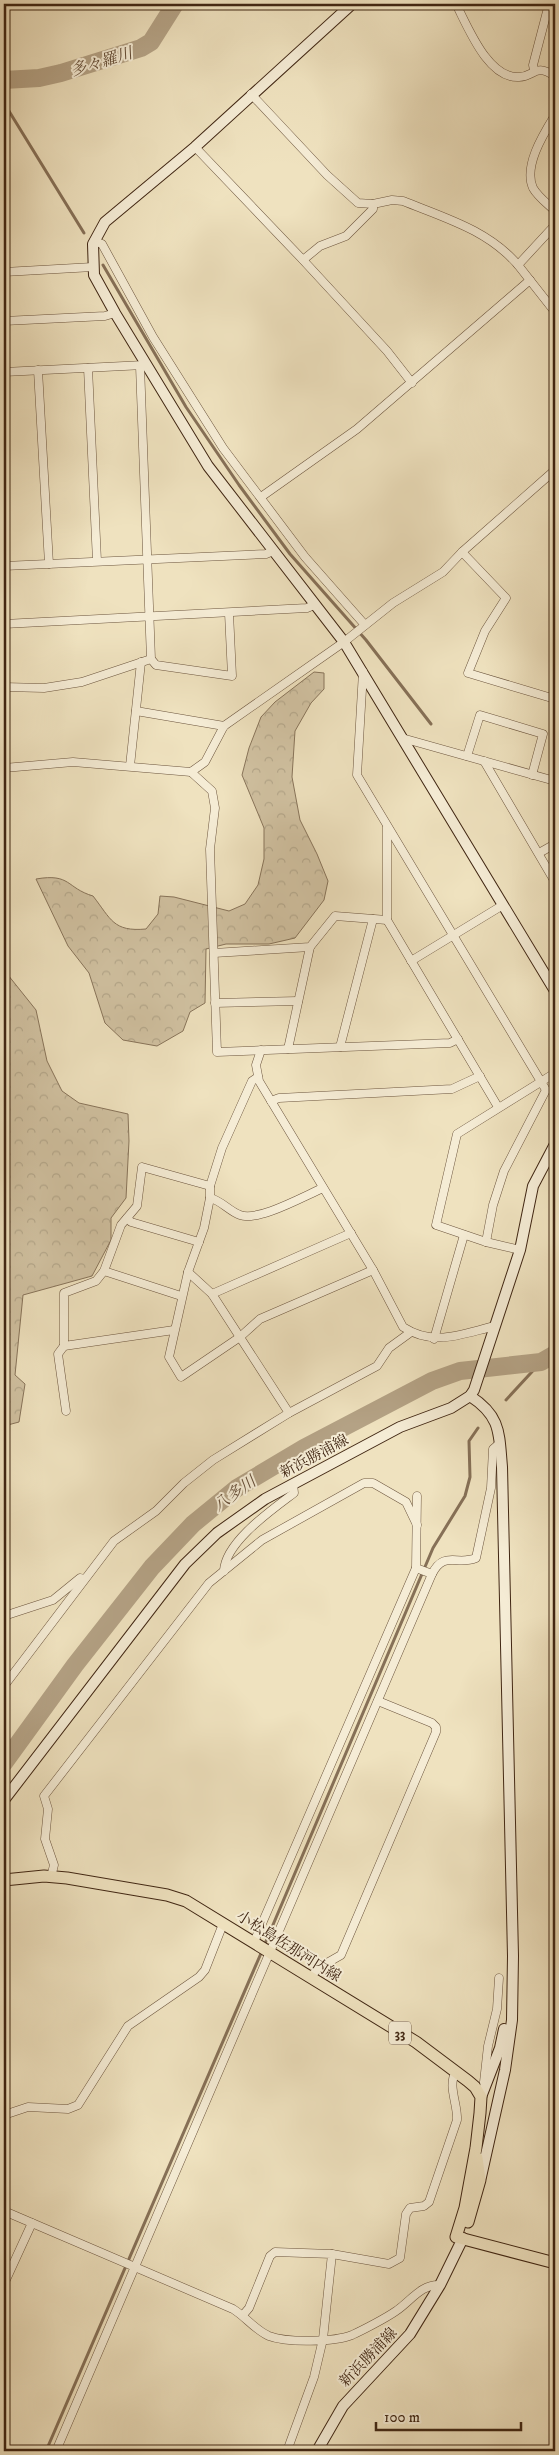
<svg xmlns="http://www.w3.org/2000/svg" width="559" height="2455" font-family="'IM FELL DW Pica','Noto Serif JP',serif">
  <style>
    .forest { fill: url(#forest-crowns); stroke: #88745a }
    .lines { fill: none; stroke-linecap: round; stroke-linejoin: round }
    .stream { stroke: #867057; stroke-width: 3 }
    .river { stroke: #b4a285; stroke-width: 18 }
    .street-casing { stroke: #6c553e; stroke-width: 9 }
    .secondary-casing { stroke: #402613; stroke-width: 12 }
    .primary-casing { stroke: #402613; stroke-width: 13 }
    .street { stroke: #f5ecd5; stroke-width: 8 }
    .secondary { stroke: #f5ecd5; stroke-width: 10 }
    .primary { stroke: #efe2bf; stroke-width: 11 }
    .labels { text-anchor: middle; stroke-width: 4; stroke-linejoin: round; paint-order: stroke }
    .shield { fill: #f5ecd5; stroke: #76614d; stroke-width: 1 }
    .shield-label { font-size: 14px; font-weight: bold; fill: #402613 }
    .street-label { font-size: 15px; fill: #402613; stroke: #f5ecd5 }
    .water-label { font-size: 16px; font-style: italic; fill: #634b35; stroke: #f5ecd5 }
  </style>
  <defs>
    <pattern id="forest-crowns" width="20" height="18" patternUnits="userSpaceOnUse" patternTransform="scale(1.25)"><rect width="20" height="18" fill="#d1c2a2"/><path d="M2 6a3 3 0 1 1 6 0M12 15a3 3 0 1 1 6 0" fill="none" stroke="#b4a78b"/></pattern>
  </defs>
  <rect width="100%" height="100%" fill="#efe2bf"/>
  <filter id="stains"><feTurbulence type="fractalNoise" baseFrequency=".004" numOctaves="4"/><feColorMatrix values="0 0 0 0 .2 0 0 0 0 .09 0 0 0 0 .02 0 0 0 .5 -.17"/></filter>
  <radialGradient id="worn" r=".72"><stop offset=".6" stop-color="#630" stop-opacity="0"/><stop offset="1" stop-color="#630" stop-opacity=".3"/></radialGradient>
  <g class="forest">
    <path d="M 314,672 L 324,673 L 324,689 L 311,703 L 295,731 L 292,777 L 300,820 L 317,854 L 328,881 L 324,900 L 295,938 L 269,944 L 226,944 L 206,949 L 205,1003 L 190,1012 L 183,1031 L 157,1046 L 123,1040 L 105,1023 L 89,973 L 68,946 L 36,879 C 71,873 66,888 93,896 C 111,919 113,932 146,929 L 158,914 L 160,896 L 174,897 L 229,911 L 245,904 L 258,885 L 264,859 L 264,828 L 242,775 L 249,748 L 261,717 L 275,702 Z"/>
    <path d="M 4,970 L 36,1010 L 47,1061 L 62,1091 L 79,1103 L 128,1114 L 129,1141 L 126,1198 L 111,1218 L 111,1240 L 92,1276 L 23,1295 L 15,1375 L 25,1384 L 19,1422 L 4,1426 Z"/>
  </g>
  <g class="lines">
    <g class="stream">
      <path d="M 4,103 L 84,233"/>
      <path d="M 103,265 L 186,407 L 239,485 L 290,554 L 366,640 L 431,724"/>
      <path d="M 506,1400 L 541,1362"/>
      <path d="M 264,1946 L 433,1548 L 465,1496 L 470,1477 L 469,1441 L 478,1428"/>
      <path d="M 46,2451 L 262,1951"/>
    </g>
    <g class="river">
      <path d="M 4,80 L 39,78 L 61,73 L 141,48 L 151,42 L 175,4"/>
      <path d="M 4,1763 L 75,1665 L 152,1567 L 193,1524 L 237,1488 L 304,1448 L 432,1381 L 460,1371 L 541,1362 L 555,1354"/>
    </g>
    <g class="street-casing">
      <g id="street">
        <path d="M 456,4 C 468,27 488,79 519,77 C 536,76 534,63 555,76"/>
        <path d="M 534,70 L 533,65 L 549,4"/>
        <path d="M 251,94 L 327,175 L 358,203 L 373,204 L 392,200 L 403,201 C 445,218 488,230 518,265 L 555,225"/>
        <path d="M 555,115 C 544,133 523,166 533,188 C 538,197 548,204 555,211"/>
        <path d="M 195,147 L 303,260 L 320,246 L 346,236 L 373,209 L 373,204"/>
        <path d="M 94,241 L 102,244 L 153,337 L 223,448 L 305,557 L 365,625"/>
        <path d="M 303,260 L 387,351 L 412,383"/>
        <path d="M 518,265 L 555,312"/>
        <path d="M 4,272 L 93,267"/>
        <path d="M 4,321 L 105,316 L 115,313"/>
        <path d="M 140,366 L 151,659 L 156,665 L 232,676 L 229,613"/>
        <path d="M 88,368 L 97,561"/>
        <path d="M 38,370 L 49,564"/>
        <path d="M 4,372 L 144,365"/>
        <path d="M 261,497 L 357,429 L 530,280"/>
        <path d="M 462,552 L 506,598 L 485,631 L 468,673 L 555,699"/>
        <path d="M 4,566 L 266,554 L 273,551"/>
        <path d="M 4,624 L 307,608 L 314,605"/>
        <path d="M 363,672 L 357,775 L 546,1090 L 504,1171 L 493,1205 L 486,1242"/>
        <path d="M 4,687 L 44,688 L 82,682 L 151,659"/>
        <path d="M 136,711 L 224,726"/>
        <path d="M 402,738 L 555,781"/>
        <path d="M 467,756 L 480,715 L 543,734 L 532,775"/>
        <path d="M 484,761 L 555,882"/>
        <path d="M 130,766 L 141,662"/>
        <path d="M 4,768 L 73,762 L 191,772 L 205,762 L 224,726 L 344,642 L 393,603 L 443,572 L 462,552 L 555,470"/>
        <path d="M 191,772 L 212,791 L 215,808 L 210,849 L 217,1052 L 450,1043 L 458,1039"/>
        <path d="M 387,827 L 387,920 L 498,1107"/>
        <path d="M 539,853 L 555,844"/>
        <path d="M 214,953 L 310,947 L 335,916 L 387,920"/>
        <path d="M 411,961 L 503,905"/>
        <path d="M 215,1003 L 298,1001"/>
        <path d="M 340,1047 L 373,919"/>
        <path d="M 288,1049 L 310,947"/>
        <path d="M 261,1050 L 256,1065 L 259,1081 L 373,1270 L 403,1327 C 434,1347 461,1334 495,1326"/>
        <path d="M 258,1077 L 252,1081 L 222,1148 L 210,1186 L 210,1198 L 204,1228 L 188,1272 L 212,1294 L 289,1413"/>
        <path d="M 271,1101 L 279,1098 L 452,1089 L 480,1076"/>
        <path d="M 210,1198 C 222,1201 229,1211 240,1215 C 258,1222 304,1196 323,1188"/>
        <path d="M 127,1218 L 131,1222 L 199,1242"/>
        <path d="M 520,1250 L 486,1242 L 436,1225 L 457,1134 L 555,1073"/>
        <path d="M 104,1271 L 96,1281 L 64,1293 L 64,1346 L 174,1330"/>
        <path d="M 188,1272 L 169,1357 L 181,1377 L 240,1337 L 260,1319 L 373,1270"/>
        <path d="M 212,1294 L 351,1233"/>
        <path d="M 181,1296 L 104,1271 L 121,1225 L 137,1206 L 142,1167 L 210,1186"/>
        <path d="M 434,1339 L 464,1235"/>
        <path d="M 64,1346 L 58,1354 L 66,1411"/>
        <path d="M 417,1496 L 416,1568 L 432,1574 C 444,1550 457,1566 476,1558 L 491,1488 L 493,1449 L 500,1443"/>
        <path d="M 224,1571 C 225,1542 273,1509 294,1493 L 293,1484"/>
        <path d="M 4,1616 L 53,1600 L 80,1578 L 84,1579"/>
        <path d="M 4,1686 L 114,1541 L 156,1511 L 184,1483 L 213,1460 L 289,1413 L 377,1366 L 389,1348 L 411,1332"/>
        <path d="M 51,1877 L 54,1865 L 45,1839 L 48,1809 L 44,1796 L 209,1583 L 262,1540 L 364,1483 L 373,1483 L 406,1502 L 417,1525"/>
        <path d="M 254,1942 L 416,1568"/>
        <path d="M 310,1977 L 320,1967 L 341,1955 L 436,1732 L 436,1727 L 432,1723 L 378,1701"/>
        <path d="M 484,2082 L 488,2046 L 497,2009 L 499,1978"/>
        <path d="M 4,2115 L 28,2107 L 68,2109 L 78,2105 L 128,2026 L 199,1977 L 205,1970 L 223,1924"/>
        <path d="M 4,2211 L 233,2309 C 246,2317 255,2330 269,2336 C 287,2343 335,2342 352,2335 C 363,2330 386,2318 396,2311 C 411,2301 421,2284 440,2285"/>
        <path d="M 332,2254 L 389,2264 L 400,2258 L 406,2214 L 410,2208 L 424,2206 L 429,2202 L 457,2120 C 458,2104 447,2085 456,2072"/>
        <path d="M 4,2284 L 32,2223"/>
        <path d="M 243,2315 L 249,2308 L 270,2256 L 275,2252 L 332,2254 L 323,2339 L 314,2377 L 287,2451"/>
        <path d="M 56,2451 L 432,1574"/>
      </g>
    </g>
    <g class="secondary-casing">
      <g id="secondary">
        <path d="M 352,4 L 195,147 L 105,222 L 93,244 L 94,275 L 115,313 L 208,466 L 344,642 L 555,991"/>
        <path d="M 470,1396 C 501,1416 499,1433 502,1467 L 513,1956 L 512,2020 L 505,2070 L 481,2177"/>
        <path d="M 4,1800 L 185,1564 L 217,1533 L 265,1499 L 400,1427 L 451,1408 L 470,1396 L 474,1390 L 520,1250 L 533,1186 L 555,1144"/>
        <path d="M 481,2097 L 500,2048 L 504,2029"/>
        <path d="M 317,2451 L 343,2406 L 410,2334 L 440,2285 L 463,2238"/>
      </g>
    </g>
    <g class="primary-casing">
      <g id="primary">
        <path d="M 4,1880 L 44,1876 L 67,1878 L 167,1895 L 186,1901 L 416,2042 L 468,2081 L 475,2087 L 481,2097 L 480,2113 L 476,2148 L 465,2208 L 456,2237 L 555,2263"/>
        <path d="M 468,2222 L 480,2180 L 477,2158"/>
      </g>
    </g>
    <use href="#street" class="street"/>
    <use href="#secondary" class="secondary"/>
    <use href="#primary" class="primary"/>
  </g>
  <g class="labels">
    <rect class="shield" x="389" y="2021.5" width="22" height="23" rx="4"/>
    <g class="shield-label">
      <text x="400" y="2038">33</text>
    </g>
    <g class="street-label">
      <text transform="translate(314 1456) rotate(-28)" y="5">新浜勝浦線</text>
      <text transform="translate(289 1946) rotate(32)" y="5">小松島佐那河内線</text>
      <text transform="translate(368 2357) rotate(-46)" y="5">新浜勝浦線</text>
    </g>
    <g class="water-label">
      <text transform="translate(101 61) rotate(-17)" y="6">多々羅川</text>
      <text transform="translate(234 1493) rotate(-36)" y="6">八多川</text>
    </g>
  </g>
  <rect width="559" height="2455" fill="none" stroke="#efe2bf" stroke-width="20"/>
  <rect x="5" y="5" width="549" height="2445" fill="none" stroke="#402613" stroke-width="2.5"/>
  <rect x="10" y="10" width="539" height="2435" fill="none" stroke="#402613"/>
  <path d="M376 2422v8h145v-8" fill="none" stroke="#402613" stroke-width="2.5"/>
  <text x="384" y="2422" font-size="15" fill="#402613" stroke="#f5ecd5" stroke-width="4" paint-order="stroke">100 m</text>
  <rect width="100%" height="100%" filter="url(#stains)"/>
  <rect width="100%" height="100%" fill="url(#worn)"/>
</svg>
